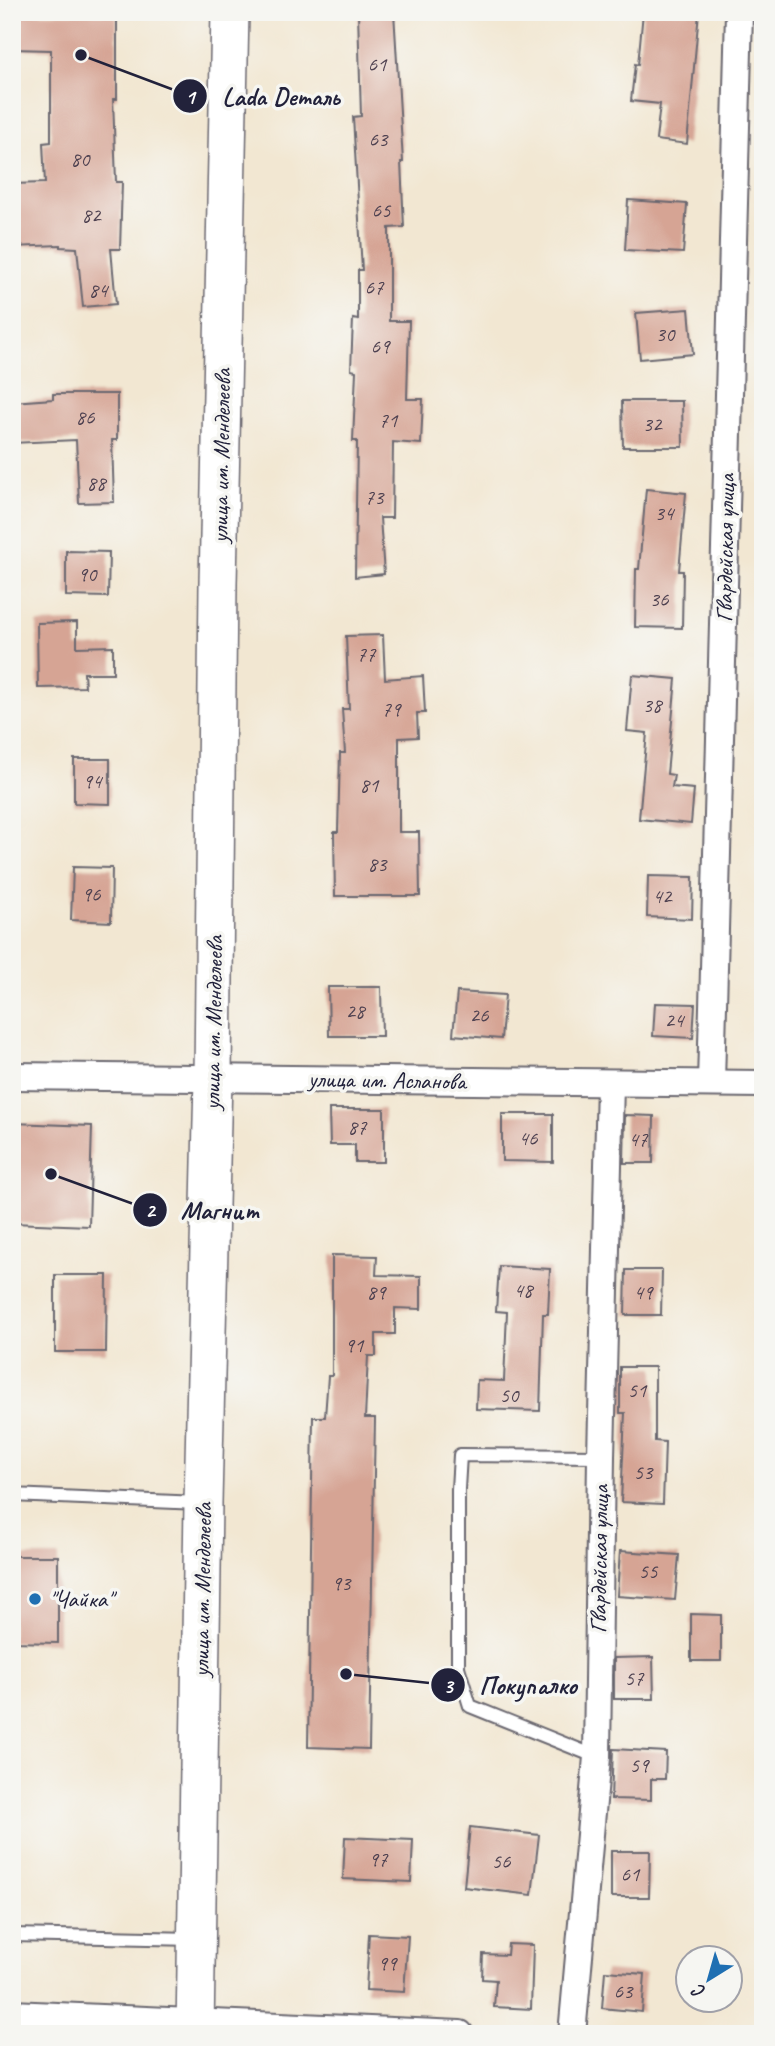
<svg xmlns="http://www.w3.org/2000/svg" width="775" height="2046" font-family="Caveat,sans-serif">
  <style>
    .building { fill: #d6a494 }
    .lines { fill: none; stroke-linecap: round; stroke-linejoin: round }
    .service-casing { stroke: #6b6770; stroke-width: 16 }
    .minor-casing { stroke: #6b6770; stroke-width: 30 }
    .secondary-casing { stroke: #6b6770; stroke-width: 40 }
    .service { stroke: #fff; stroke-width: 12 }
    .minor { stroke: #fff; stroke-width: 26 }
    .secondary { stroke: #fff; stroke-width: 37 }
    .poi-dot { fill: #1f6fb2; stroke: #f6f6f2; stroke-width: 2.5 }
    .labels { text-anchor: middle; stroke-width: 7; stroke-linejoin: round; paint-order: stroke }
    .number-label { font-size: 21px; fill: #4f4251 }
    .street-label { font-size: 24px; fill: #22223b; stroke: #f6f6f2 }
    .poi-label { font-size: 24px; fill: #22223b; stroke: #f6f6f2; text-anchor: start }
    .leader { fill: none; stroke: #22223b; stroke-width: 2.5 }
    .callout-dot { fill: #22223b; stroke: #f6f6f2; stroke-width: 2.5 }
    .mark-label { font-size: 21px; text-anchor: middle; font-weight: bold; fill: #fff }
    .callout-label { font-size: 26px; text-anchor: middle; font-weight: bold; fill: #22223b; stroke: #f6f6f2; stroke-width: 7; stroke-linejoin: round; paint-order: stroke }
  </style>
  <rect width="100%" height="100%" fill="#f6f6f2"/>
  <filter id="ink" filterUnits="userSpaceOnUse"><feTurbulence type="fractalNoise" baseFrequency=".0143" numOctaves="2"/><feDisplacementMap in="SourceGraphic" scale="14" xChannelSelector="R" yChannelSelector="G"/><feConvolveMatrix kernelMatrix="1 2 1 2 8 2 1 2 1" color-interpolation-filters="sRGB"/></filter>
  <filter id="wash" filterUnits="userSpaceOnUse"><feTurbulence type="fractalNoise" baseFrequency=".00686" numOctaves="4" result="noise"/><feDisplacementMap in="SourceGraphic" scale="28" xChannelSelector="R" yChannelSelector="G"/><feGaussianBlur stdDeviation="1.57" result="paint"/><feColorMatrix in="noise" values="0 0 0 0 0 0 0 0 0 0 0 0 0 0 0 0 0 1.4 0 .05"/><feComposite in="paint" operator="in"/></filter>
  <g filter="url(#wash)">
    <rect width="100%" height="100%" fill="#f2e7d2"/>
    <g id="blocks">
      <g class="building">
        <path d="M 358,12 L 394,12 L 403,162 L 401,162 L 404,227 L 389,228 L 389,321 L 409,321 L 407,399 L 423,399 L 421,444 L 393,442 L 392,518 L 380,518 L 384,574 L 355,577 L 357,441 L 353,441 L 356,371 L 351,370 L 353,319 L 358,320 L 358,270 L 362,270 L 353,117 L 361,116 Z"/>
        <path d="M 643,12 L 699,12 L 687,144 L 656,140 L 660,104 L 631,101 L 635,64 L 638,65 Z"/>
        <path d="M 12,13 L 117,14 L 117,99 L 113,99 L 116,182 L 122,182 L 120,249 L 111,249 L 116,304 L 83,307 L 77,248 L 60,247 L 60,245 L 12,247 L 12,184 L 45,183 L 43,143 L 51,142 L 51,50 L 12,49 Z"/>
        <path d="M 628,200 L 687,204 L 683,253 L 625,250 Z"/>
        <path d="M 689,309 L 693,354 L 640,359 L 636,313 Z"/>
        <path d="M 53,394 L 117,394 L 117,440 L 112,440 L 114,502 L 79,503 L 76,440 L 12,443 L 12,402 L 53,399 Z"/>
        <path d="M 622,401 L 682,401 L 683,447 L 623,447 Z"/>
        <path d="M 646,489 L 686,493 L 679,571 L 683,571 L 682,628 L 635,627 L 636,569 L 639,569 Z"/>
        <path d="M 66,551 L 109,552 L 108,597 L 66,596 Z"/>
        <path d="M 77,622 L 77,647 L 113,646 L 113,673 L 84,673 L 85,687 L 38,688 L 37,623 Z"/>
        <path d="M 383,635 L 385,679 L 423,676 L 425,713 L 417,713 L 418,737 L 399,738 L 399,832 L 419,832 L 420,896 L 335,896 L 334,832 L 338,832 L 340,753 L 345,753 L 342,709 L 349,709 L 346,636 Z"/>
        <path d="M 632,675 L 676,679 L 667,774 L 674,775 L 672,787 L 694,789 L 691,824 L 639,819 L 647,733 L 627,731 Z"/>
        <path d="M 74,759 L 110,759 L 110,804 L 74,803 Z"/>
        <path d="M 73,867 L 112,868 L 111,922 L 71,920 Z"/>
        <path d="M 648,876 L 693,877 L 692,919 L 647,917 Z"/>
        <path d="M 328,987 L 381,987 L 382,1036 L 329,1036 Z"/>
        <path d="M 457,992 L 505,995 L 501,1039 L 453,1035 Z"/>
        <path d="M 655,1003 L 695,1004 L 693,1038 L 653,1036 Z"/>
        <path d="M 329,1109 L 384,1109 L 384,1162 L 355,1162 L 355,1145 L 330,1145 Z"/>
        <path d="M 502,1114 L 553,1114 L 553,1162 L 502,1161 Z"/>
        <path d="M 625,1115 L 654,1116 L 653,1163 L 624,1163 Z"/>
        <path d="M 12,1123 L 92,1126 L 89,1226 L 12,1223 Z"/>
        <path d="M 332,1255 L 377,1256 L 376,1275 L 421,1276 L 421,1309 L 395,1308 L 395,1334 L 376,1334 L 376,1356 L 368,1356 L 365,1418 L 375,1418 L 369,1749 L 308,1747 L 313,1417 L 325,1417 L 328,1376 L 332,1376 Z"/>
        <path d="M 499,1266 L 550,1269 L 548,1314 L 543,1314 L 540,1411 L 476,1409 L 477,1380 L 504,1381 L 507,1312 L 496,1311 Z"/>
        <path d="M 626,1270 L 662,1270 L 661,1315 L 625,1315 Z"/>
        <path d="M 55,1275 L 107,1275 L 106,1352 L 55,1352 Z"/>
        <path d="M 620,1367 L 655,1367 L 655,1441 L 665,1442 L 663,1504 L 621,1502 L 625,1413 L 620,1413 Z"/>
        <path d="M 620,1551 L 679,1555 L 675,1600 L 617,1596 Z"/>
        <path d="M 12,1556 L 58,1556 L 58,1643 L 12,1642 Z"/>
        <path d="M 691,1614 L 721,1615 L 721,1661 L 691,1661 Z"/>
        <path d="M 653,1657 L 654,1699 L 614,1699 L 614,1658 Z"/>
        <path d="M 613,1749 L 666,1752 L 665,1779 L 651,1779 L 651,1800 L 611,1799 Z"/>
        <path d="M 470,1827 L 539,1835 L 532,1895 L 464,1887 Z"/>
        <path d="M 345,1837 L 413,1840 L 411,1882 L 343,1879 Z"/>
        <path d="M 611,1851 L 650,1851 L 649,1897 L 611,1897 Z"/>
        <path d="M 369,1934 L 408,1936 L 404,1992 L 366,1990 Z"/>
        <path d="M 508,1944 L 533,1945 L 531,2009 L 494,2007 L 496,1980 L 482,1979 L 483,1954 L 507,1955 Z"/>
        <path d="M 605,1971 L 645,1974 L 642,2012 L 602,2008 Z"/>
      </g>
    </g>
  </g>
  <g filter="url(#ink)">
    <use href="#blocks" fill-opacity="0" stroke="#6b6770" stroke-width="2"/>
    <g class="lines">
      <g class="service-casing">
        <g id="service">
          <path d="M 12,1495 L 199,1503"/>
          <path d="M 597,1757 L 470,1706 L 458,1667 L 458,1489 L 460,1455 L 601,1456"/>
          <path d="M 12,1935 L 194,1939"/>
        </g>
      </g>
      <g class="minor-casing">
        <g id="minor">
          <path d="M 12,1076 L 763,1084"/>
          <path d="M 711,1083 L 739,12"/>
          <path d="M 12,2014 L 460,2034"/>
          <path d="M 572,2034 L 597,1757 L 601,1456 L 610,1083"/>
        </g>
      </g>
      <g class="secondary-casing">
        <path id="secondary" d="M 195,2034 L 203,1503 L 213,1078 L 218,584 L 230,12"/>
      </g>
      <use href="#service" class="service"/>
      <use href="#minor" class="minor"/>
      <use href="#secondary" class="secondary"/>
    </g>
  </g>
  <circle class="poi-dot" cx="35" cy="1599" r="7"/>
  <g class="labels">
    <g class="number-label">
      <text x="377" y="71">61</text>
      <text x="378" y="146">63</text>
      <text x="80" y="166">80</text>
      <text x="381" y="217">65</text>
      <text x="91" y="222">82</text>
      <text x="374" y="294">67</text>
      <text x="98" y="297">84</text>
      <text x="665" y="341">30</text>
      <text x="380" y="353">69</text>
      <text x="85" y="424">86</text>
      <text x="388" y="427">71</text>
      <text x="652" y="431">32</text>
      <text x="96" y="490">88</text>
      <text x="374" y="504">73</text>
      <text x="664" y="520">34</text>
      <text x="87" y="581">90</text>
      <text x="659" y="606">36</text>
      <text x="366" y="661">77</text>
      <text x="652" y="712">38</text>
      <text x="391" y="716">79</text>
      <text x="92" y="788">94</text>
      <text x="369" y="792">81</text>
      <text x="377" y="871">83</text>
      <text x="91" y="901">96</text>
      <text x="662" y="903">42</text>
      <text x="355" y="1018">28</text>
      <text x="479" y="1022">26</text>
      <text x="674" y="1027">24</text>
      <text x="357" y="1134">87</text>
      <text x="528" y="1145">46</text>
      <text x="638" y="1146">47</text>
      <text x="523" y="1297">48</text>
      <text x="376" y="1299">89</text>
      <text x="643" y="1299">49</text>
      <text x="354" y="1352">91</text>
      <text x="637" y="1397">51</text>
      <text x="509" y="1402">50</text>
      <text x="643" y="1479">53</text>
      <text x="648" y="1578">55</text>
      <text x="341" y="1590">93</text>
      <text x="634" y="1685">57</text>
      <text x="639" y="1772">59</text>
      <text x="378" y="1866">97</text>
      <text x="501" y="1868">56</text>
      <text x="630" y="1881">61</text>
      <text x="387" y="1970">99</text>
      <text x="623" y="1998">63</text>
    </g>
    <g class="street-label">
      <text transform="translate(221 456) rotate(-89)" y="8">улица им. Менделеева</text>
      <text transform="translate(725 548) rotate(-89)" y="8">Гвардейская улица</text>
      <text transform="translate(213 1023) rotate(-89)" y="8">улица им. Менделеева</text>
      <text transform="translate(387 1080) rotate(1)" y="8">улица им. Асланова</text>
      <text transform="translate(599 1559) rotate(-89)" y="8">Гвардейская улица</text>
      <text transform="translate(202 1590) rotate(-89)" y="8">улица им. Менделеева</text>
    </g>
    <g class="poi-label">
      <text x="49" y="1607">"Чайка"</text>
    </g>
  </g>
  <path class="leader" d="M81 55L190 96M51 1174L150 1210M346 1674L448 1685"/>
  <g class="callout-dot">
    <circle cx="81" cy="55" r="7"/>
    <circle cx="51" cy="1174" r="7"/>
    <circle cx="346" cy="1674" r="7"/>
    <circle cx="190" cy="96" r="18"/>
    <circle cx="150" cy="1210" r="18"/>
    <circle cx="448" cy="1685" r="18"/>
  </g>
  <g class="mark-label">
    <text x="190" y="104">1</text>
    <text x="150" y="1217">2</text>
    <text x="448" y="1693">3</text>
  </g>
  <g class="callout-label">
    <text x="281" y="105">Lada Dеталь</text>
    <text x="220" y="1219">Магнит</text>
    <text x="528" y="1694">Покупалко</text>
  </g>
  <rect width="775" height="2046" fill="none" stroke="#f6f6f2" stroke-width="42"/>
  <g transform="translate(709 1979) rotate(217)"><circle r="33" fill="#f6f6f2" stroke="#a1a1a9" stroke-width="2"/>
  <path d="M0-5L12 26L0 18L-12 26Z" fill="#1f6fb2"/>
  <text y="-10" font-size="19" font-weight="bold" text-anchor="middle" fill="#22223b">С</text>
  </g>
</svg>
